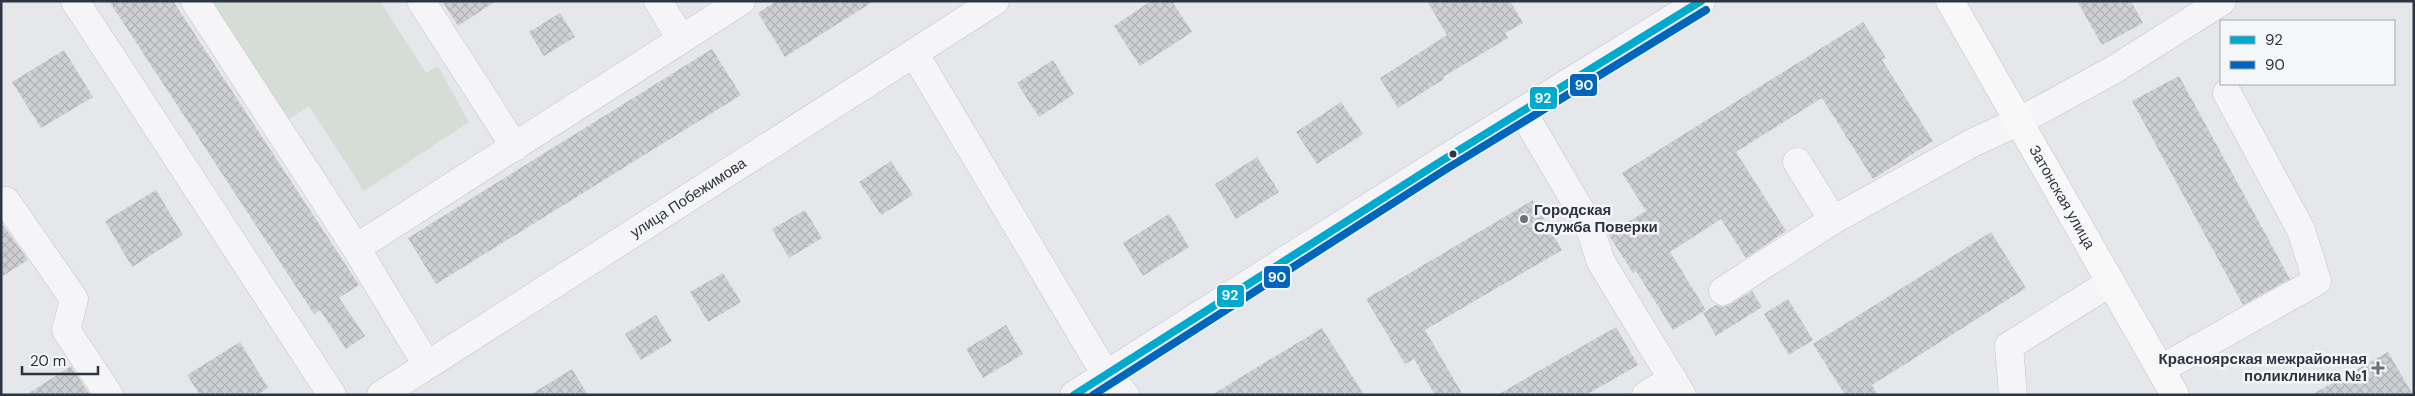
<svg xmlns="http://www.w3.org/2000/svg" width="2415" height="396" font-family="'DM Sans',sans-serif">
  <style>
    .green { fill: #d6ddd6 }
    .building { fill: url(#building-cross-hatch) }
    .lines { fill: none; stroke-linecap: round; stroke-linejoin: round }
    .minor-casing { stroke: #c3c5c8; stroke-width: 29 }
    .major-casing { stroke: #c2c4c7; stroke-width: 29 }
    .minor { stroke: #f5f5f7; stroke-width: 28 }
    .major { stroke: #f8f8f8; stroke-width: 28 }
    .bus-1-casing { stroke: #f4f6f8; stroke-width: 11 }
    .bus-2-casing { stroke: #f4f6f8; stroke-width: 11 }
    .bus-1 { stroke: #00a9ce; stroke-width: 8 }
    .bus-2 { stroke: #0065bd; stroke-width: 8 }
    .bus-dot { fill: #2d3442; stroke: #f4f6f8; stroke-width: 2 }
    .poi-dot { fill: #6d737d; stroke: #f4f6f8; stroke-width: 2 }
    .labels { text-anchor: middle; stroke-width: 5; stroke-linejoin: round; paint-order: stroke }
    .street-label { font-size: 15px; fill: #2d3442; stroke: #f4f6f8 }
    .poi-label { font-size: 15px; font-weight: bold; fill: #2d3442; stroke: #f4f6f8; text-anchor: start }
    .line-badge { stroke: #f4f6f8; stroke-width: 2 }
    .badge-label { font-size: 14px; text-anchor: middle; font-weight: bold; fill: #fff }
  </style>
  <defs>
    <pattern id="building-cross-hatch" width="8" height="8" patternUnits="userSpaceOnUse" patternTransform="scale(1.25)"><rect width="8" height="8" fill="#cecfd2"/><path d="M0 0l8 8M0 8l8-8" fill="none" stroke="#b1b2b6"/></pattern>
  </defs>
  <rect width="100%" height="100%" fill="#e5e7ea"/>
  <path class="green" d="M 211,1 L 380,1 L 426,73 L 438,66 L 469,122 L 364,191 L 309,106 L 288,120 Z"/>
  <g class="building">
    <path d="M 109,1 L 173,1 L 359,285 L 339,298 L 365,336 L 346,349 L 320,310 L 314,314 Z"/>
    <path d="M 442,1 L 496,1 L 458,26 Z"/>
    <path d="M 776,1 L 874,1 L 785,57 L 758,13 Z"/>
    <path d="M 1151,1 L 1172,1 L 1192,32 L 1140,66 L 1114,26 Z"/>
    <path d="M 1427,1 L 1510,1 L 1523,23 L 1505,33 L 1508,38 L 1443,77 L 1444,79 L 1398,108 L 1380,78 L 1447,35 Z"/>
    <path d="M 2077,1 L 2131,1 L 2143,23 L 2102,45 Z"/>
    <path d="M 560,13 L 575,37 L 544,56 L 529,32 Z"/>
    <path d="M 1863,22 L 1886,58 L 1882,60 L 1933,141 L 1873,179 L 1822,98 L 1736,152 L 1786,231 L 1746,258 L 1721,219 L 1670,252 L 1706,310 L 1673,330 L 1636,271 L 1633,273 L 1608,234 L 1646,211 L 1622,173 Z"/>
    <path d="M 712,49 L 741,95 L 436,284 L 408,238 Z"/>
    <path d="M 64,50 L 93,97 L 41,128 L 12,82 Z"/>
    <path d="M 1053,60 L 1074,94 L 1039,117 L 1017,83 Z"/>
    <path d="M 2179,76 L 2290,279 L 2243,305 L 2132,101 Z"/>
    <path d="M 1341,102 L 1363,134 L 1317,164 L 1296,132 Z"/>
    <path d="M 1257,157 L 1279,192 L 1236,219 L 1215,184 Z"/>
    <path d="M 891,161 L 913,195 L 881,215 L 859,182 Z"/>
    <path d="M 156,190 L 183,235 L 132,267 L 105,221 Z"/>
    <path d="M 1533,200 L 1562,250 L 1425,330 L 1463,395 L 1435,395 L 1414,359 L 1405,364 L 1366,299 Z"/>
    <path d="M 805,210 L 822,238 L 789,258 L 772,229 Z"/>
    <path d="M 1169,214 L 1189,247 L 1143,276 L 1123,243 Z"/>
    <path d="M 1,222 L 28,260 L 1,277 Z"/>
    <path d="M 1991,232 L 2026,288 L 1872,385 L 1878,395 L 1845,395 L 1813,344 Z"/>
    <path d="M 723,273 L 741,302 L 708,322 L 690,292 Z"/>
    <path d="M 1752,291 L 1762,307 L 1716,336 L 1703,313 L 1716,305 L 1723,307 L 1731,304 Z"/>
    <path d="M 1788,299 L 1813,340 L 1789,355 L 1764,314 Z"/>
    <path d="M 656,315 L 672,341 L 641,360 L 625,334 Z"/>
    <path d="M 1006,325 L 1023,354 L 983,378 L 966,349 Z"/>
    <path d="M 1616,327 L 1638,365 L 1586,395 L 1497,395 Z"/>
    <path d="M 1322,328 L 1364,395 L 1212,395 L 1264,363 Z"/>
    <path d="M 240,342 L 268,388 L 257,395 L 200,395 L 187,375 Z"/>
    <path d="M 2388,352 L 2413,395 L 2311,395 Z"/>
    <path d="M 71,366 L 90,395 L 26,395 Z"/>
    <path d="M 572,369 L 588,395 L 530,395 Z"/>
  </g>
  <g class="lines">
    <g class="minor-casing">
      <g id="minor">
        <path d="M 75,1 L 332,395"/>
        <path d="M 195,1 L 356,248 L 427,365"/>
        <path d="M 421,1 L 515,147"/>
        <path d="M 658,1 L 681,39"/>
        <path d="M 914,53 L 1106,375 L 1125,395"/>
        <path d="M 1522,111 L 1588,223 L 1601,262 L 1682,395"/>
        <path d="M 1797,162 L 1833,220"/>
        <path d="M 1,204 L 6,201 L 74,299 L 66,330 L 109,395"/>
        <path d="M 356,248 L 741,1"/>
        <path d="M 1723,291 L 1833,220 L 1974,142 L 2018,122 L 2115,69 L 2222,1"/>
        <path d="M 2161,369 L 2317,281 L 2301,230 L 2227,93"/>
        <path id="s1" d="M 381,395 L 995,1"/>
        <path d="M 1074,395 L 1443,160 L 1701,1"/>
        <path d="M 1646,395 L 1673,379"/>
        <path d="M 2013,395 L 2009,346 L 2111,282"/>
      </g>
    </g>
    <g class="major-casing">
      <g id="major">
        <path id="s2" d="M 1950,1 L 2175,395"/>
      </g>
    </g>
    <use href="#minor" class="minor"/>
    <use href="#major" class="major"/>
    <g class="bus-1-casing">
      <path id="bus-1" d="M 1074,395 L 1443,160 L 1701,1"/>
    </g>
    <g class="bus-2-casing">
      <path id="bus-2" d="M 1093,395 L 1448,168 L 1706,10"/>
    </g>
    <use href="#bus-1" class="bus-1"/>
    <use href="#bus-2" class="bus-2"/>
  </g>
  <circle class="bus-dot" cx="1453" cy="154" r="4.5"/>
  <g class="poi-dot">
    <circle cx="1524" cy="219" r="5"/>
    <path d="M2375.5 360.5h5v5h5v5h-5v5h-5v-5h-5v-5h5z"/>
  </g>
  <g class="labels">
    <g class="street-label">
      <text dy="5" stroke="none"><textPath href="#s2" startOffset="226">Затонская улица</textPath></text>
      <text dy="5" stroke="none"><textPath href="#s1" startOffset="365">улица Побежимова</textPath></text>
    </g>
    <g class="poi-label">
      <text x="1534" y="215">Городская<tspan x="1534" dy="17">Служба Поверки</tspan></text>
      <text x="2367" y="364" text-anchor="end">Красноярская межрайонная<tspan x="2367" dy="17">поликлиника №1</tspan></text>
    </g>
  </g>
  <g class="line-badge">
    <rect x="1569" y="73" width="29" height="24" rx="5" fill="#0065bd"/>
    <rect x="1529" y="86" width="29" height="24" rx="5" fill="#00a9ce"/>
    <rect x="1263" y="265" width="28" height="24" rx="5" fill="#0065bd"/>
    <rect x="1216" y="284" width="29" height="24" rx="5" fill="#00a9ce"/>
  </g>
  <g class="badge-label">
    <text x="1584" y="90">90</text>
    <text x="1543" y="103">92</text>
    <text x="1277" y="282">90</text>
    <text x="1230" y="300">92</text>
  </g>
  <rect width="2415" height="396" fill="none" stroke="#2d3442" stroke-width="5"/>
  <rect x="2220" y="20" width="175" height="65" fill="#f4f6f8" stroke="#a4a8af"/>
  <rect x="2230" y="36" width="25" height="8" fill="#00a9ce" stroke="#a4a8af"/>
  <text x="2265" y="45" font-size="15" fill="#2d3442">92</text>
  <rect x="2230" y="61" width="25" height="8" fill="#0065bd" stroke="#a4a8af"/>
  <text x="2265" y="70" font-size="15" fill="#2d3442">90</text>
  <path d="M22 366v8h76v-8" fill="none" stroke="#2d3442" stroke-width="2.5"/>
  <text x="30" y="366" font-size="15" fill="#2d3442" stroke="#f4f6f8" stroke-width="4" paint-order="stroke">20 m</text>
</svg>
